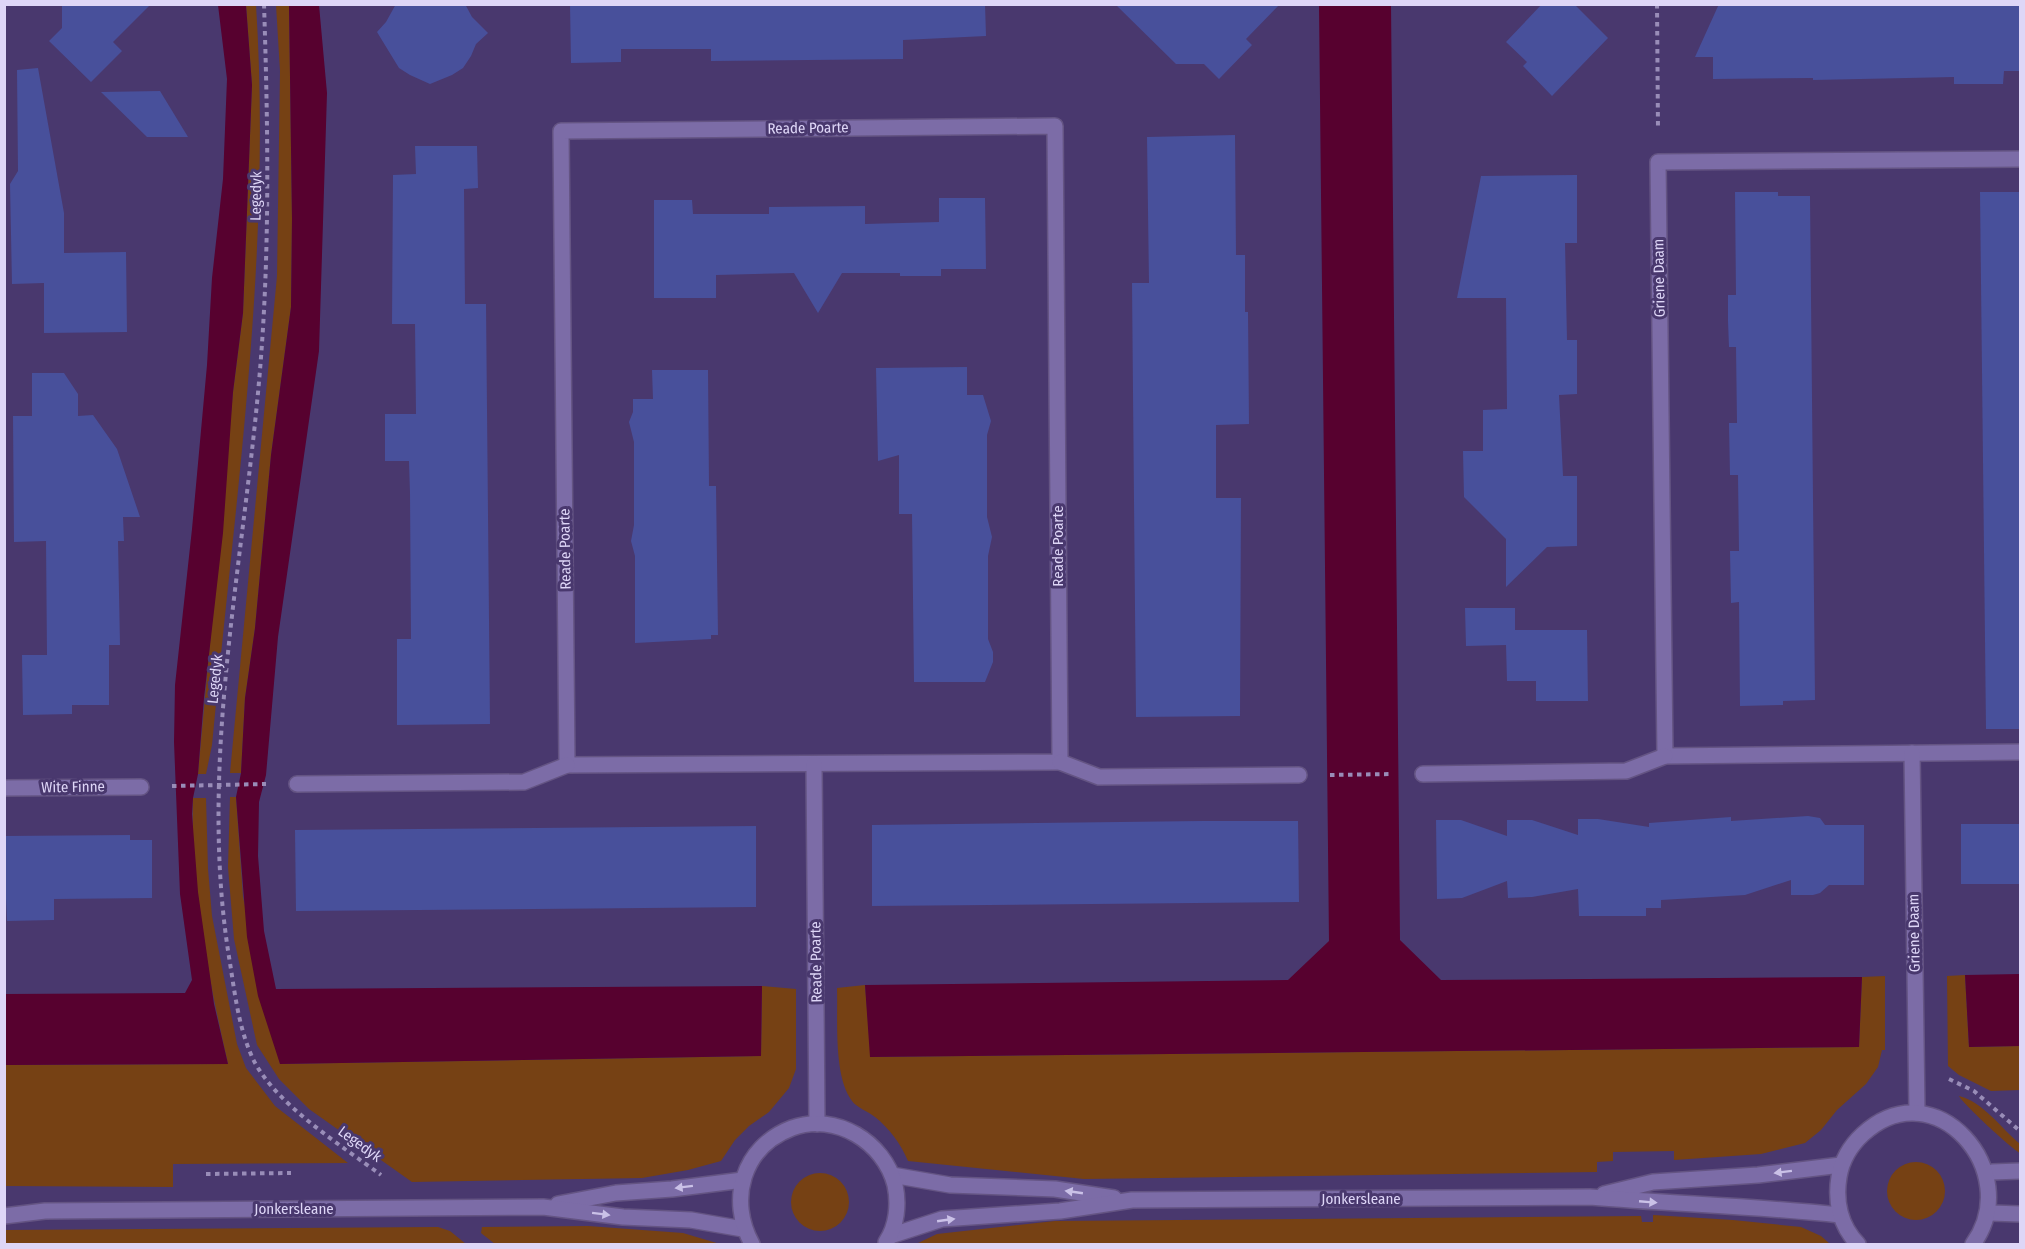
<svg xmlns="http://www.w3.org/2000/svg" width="2025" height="1249" font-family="'Fira Sans Condensed',sans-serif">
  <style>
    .green { fill: #764114 }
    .water { fill: #57012f }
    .building { fill: #48509b }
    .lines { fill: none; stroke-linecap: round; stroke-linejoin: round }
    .minor-casing { stroke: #645483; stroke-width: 18 }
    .path { stroke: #998db8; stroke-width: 4; stroke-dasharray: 4.5 4.5; stroke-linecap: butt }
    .minor { stroke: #7c6ca7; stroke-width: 15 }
    .oneway { fill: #cac1e7 }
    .labels { text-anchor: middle; stroke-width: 6; stroke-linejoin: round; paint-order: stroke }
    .street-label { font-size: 15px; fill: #ded6f7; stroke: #49386e }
  </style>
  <rect width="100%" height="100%" fill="#49386e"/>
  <g class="green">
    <path d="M 246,5 L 256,5 C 272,252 235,499 212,745 L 206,774 L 198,774 L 233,392 L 243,313 L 252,85 Z"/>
    <path d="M 276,5 L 289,5 L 292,219 L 291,307 L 271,455 L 255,628 L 245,698 L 241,773 L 230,773 L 277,276 L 280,71 Z"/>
    <path d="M 230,797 L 236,797 L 243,897 L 280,1064 L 761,1056 L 762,986 L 796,989 L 796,1069 L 789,1088 L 769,1112 L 749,1126 L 735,1140 L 721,1161 L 688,1170 L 642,1178 L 412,1182 L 309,1109 L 279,1079 L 257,1045 L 234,939 L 228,867 Z"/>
    <path d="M 193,798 L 206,798 L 208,869 L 212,916 L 237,1044 L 246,1068 L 275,1106 L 348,1163 L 173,1164 L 173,1187 L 5,1186 L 4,1065 L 228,1064 C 209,980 190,884 193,798 Z"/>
    <path d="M 1965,975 L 1969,1047 L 2020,1046 L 2020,1090 L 1991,1091 L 1959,1075 L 1948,1066 L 1947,976 Z"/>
    <path d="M 1885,976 L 1885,1050 L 1882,1050 L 1878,1067 L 1866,1084 L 1837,1110 L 1821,1130 L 1805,1143 L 1761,1154 L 1674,1160 L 1674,1151 L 1613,1152 L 1613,1161 L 1597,1162 L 1597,1172 L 1084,1179 L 908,1161 C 901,1144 889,1128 875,1117 C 868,1111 857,1108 852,1101 C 833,1076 838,1019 837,988 L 865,985 L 871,1057 L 1859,1047 L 1862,977 Z"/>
    <path d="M 1959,1096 C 1982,1101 2002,1129 2020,1144 L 2020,1153 C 2012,1149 1962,1103 1959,1096 Z"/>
    <circle cx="1916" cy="1191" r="29"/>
    <circle cx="820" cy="1202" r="29"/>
    <path d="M 1653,1215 L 1733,1220 L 1801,1227 L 1821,1236 L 1830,1244 L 916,1244 L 937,1234 L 1055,1221 L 1641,1216 L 1642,1222 L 1653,1222 Z"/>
    <path d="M 588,1226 L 683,1233 L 720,1244 L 495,1244 L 481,1233 L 482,1227 Z"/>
    <path d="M 438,1227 L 450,1231 L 466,1244 L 4,1244 L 5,1230 Z"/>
  </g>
  <g class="water">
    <path d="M 218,5 L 246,5 L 252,85 L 243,313 L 233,392 L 223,533 L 204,698 L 198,774 L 193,798 L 192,814 L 198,892 L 214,1004 L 228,1064 L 5,1065 L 5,994 L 185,993 L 192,980 L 180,894 L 174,742 L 175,685 L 192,529 L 207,365 L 212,278 L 223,179 L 227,79 Z"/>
    <path d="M 289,5 L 319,5 L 327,93 L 319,351 L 278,637 L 266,775 L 259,802 L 258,856 L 264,931 L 276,989 L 762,986 L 761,1056 L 280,1064 L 258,996 L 247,937 L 236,797 L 241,773 L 245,698 L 255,628 L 271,455 L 291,307 L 292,219 Z"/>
    <path d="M 1319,5 L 1391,5 L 1400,940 L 1441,980 L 1862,977 L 1859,1047 L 870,1057 L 865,985 L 1288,980 L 1329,941 Z"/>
    <path d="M 2020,974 L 2020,1046 L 1969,1047 L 1965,975 Z"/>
  </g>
  <g class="building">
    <path d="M 62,4 L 151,4 L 113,42 L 122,51 L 91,82 L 49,41 L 62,28 Z"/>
    <path d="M 396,4 L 465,4 L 472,17 L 488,33 L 476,44 L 471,56 L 463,68 L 452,75 L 430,84 L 410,75 L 399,68 L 377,32 L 386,22 Z"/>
    <path d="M 570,4 L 985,4 L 986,36 L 903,40 L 903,59 L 711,61 L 711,49 L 621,49 L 621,62 L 571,63 Z"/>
    <path d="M 1115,4 L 1280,4 L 1246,39 L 1252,45 L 1219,79 L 1204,64 L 1176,64 Z"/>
    <path d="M 1542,4 L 1574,4 L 1608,38 L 1552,96 L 1523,66 L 1527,62 L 1506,42 Z"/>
    <path d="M 1719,4 L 2020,4 L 2020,71 L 2004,71 L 2003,84 L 1954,84 L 1954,77 L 1813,80 L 1813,78 L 1713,79 L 1713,57 L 1695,57 Z"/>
    <path d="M 38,68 L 64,213 L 64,253 L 126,252 L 127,332 L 44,333 L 44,283 L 12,284 L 10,184 L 18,171 L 17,70 Z"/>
    <path d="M 160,91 L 188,137 L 147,137 L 101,92 Z"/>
    <path d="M 1235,135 L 1236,255 L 1245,255 L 1245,312 L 1248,312 L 1249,424 L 1216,425 L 1216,498 L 1241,498 L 1240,716 L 1136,717 L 1132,283 L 1149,283 L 1147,137 Z"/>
    <path d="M 415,146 L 477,146 L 478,188 L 464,189 L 465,304 L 486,304 L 490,724 L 397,725 L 397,639 L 411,639 L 410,493 L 409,461 L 385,461 L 385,414 L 416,414 L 415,324 L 392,324 L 393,175 L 416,174 Z"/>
    <path d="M 1577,175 L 1577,243 L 1565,243 L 1567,340 L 1577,340 L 1577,394 L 1559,395 L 1563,476 L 1577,476 L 1577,546 L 1547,547 L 1506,587 L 1506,539 L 1464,497 L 1463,451 L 1483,451 L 1483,410 L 1507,409 L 1506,298 L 1457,298 L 1481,176 Z"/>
    <path d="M 1735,192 L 1778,192 L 1778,196 L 1810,196 L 1815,700 L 1783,701 L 1783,705 L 1740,706 L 1739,602 L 1731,603 L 1730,551 L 1739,551 L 1738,475 L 1730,475 L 1729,423 L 1737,423 L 1736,347 L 1729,347 L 1728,321 L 1728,295 L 1736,295 Z"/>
    <path d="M 1980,192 L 2020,192 L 2020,729 L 1986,729 Z"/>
    <path d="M 939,198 L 985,198 L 986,269 L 941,269 L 941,276 L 900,276 L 900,273 L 842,273 L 818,313 L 794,273 L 716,275 L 716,298 L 654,298 L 654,200 L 692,200 L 693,214 L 769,214 L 769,207 L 865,206 L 865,224 L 939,222 Z"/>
    <path d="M 967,367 L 967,395 L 983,395 L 991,421 L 987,435 L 987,517 L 992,537 L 988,556 L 988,639 L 993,652 L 993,662 L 985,682 L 914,682 L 912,514 L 899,514 L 899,455 L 878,461 L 876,368 Z"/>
    <path d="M 652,370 L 708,370 L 709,486 L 716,486 L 718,635 L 711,635 L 711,639 L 635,643 L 635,556 L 631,541 L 634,525 L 634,442 L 629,422 L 633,412 L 633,399 L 653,399 Z"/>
    <path d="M 32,373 L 64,373 L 78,394 L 78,416 L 93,415 L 117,449 L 140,517 L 123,517 L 124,541 L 118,541 L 120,645 L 109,645 L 109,705 L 72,705 L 72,714 L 23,715 L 22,655 L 47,655 L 46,541 L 14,542 L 13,416 L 32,416 Z"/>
    <path d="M 1465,608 L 1515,608 L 1515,630 L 1587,630 L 1588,701 L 1536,701 L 1536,681 L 1507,681 L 1506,645 L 1466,646 Z"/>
    <path d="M 1808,816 L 1820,818 L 1825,825 L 1864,825 L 1864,885 L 1829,885 L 1820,893 L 1813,895 L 1791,895 L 1791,880 L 1745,895 L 1661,900 L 1661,908 L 1646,908 L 1646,916 L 1579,916 L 1578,889 L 1532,897 L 1508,898 L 1507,881 L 1462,898 L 1437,899 L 1436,820 L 1461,820 L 1507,836 L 1507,820 L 1532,820 L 1578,835 L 1578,819 L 1598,819 L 1649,827 L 1649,823 L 1731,817 L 1731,821 Z"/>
    <path d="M 1202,821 L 1298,821 L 1299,902 L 872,906 L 872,825 Z"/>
    <rect x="1961" y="824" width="59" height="60"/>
    <path d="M 756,826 L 756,907 L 296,911 L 295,830 Z"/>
    <path d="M 130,835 L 130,840 L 152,840 L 152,898 L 54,899 L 54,920 L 7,921 L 6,899 L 4,899 L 4,836 Z"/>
  </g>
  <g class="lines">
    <g class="minor-casing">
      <g id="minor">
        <path d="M 1055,126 L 1060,762 L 567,765 L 561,131 Z"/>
        <path d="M 2020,159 L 1658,162 L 1665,756 L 2020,752"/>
        <path d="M 1912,753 L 1917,1113"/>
        <path d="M 1060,762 L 1099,777 L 1299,775"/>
        <path d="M 814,764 L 817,1124"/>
        <path d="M 1423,774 L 1626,771 L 1665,756"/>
        <path d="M 297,784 L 524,782 L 567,765"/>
        <path d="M 4,788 L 141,787"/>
        <path d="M 1992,1172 L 2020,1171"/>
        <path d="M 892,1175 L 950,1185 L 1055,1189 L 1114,1198"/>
        <path d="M 1604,1194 L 1653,1182 L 1758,1175 L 1841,1165"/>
        <path d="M 558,1204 L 616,1193 L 672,1189 L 743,1180"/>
        <path d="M 1991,1213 L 2020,1214"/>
        <path d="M 4,1216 L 45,1211 L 543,1207 L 623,1217 L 691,1220 L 743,1229"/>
        <path d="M 890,1236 L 942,1219 L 1060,1211 L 1132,1200 L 1590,1197 C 1673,1204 1757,1206 1840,1215"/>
        <path d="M 752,1244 C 728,1200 742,1147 792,1128 C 836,1112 884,1142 895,1185 C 899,1204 897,1226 886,1242"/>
        <path d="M 1858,1244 C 1840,1226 1835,1201 1839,1177 C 1842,1159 1850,1146 1863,1134 C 1935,1068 2025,1172 1973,1244"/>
      </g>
    </g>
    <g class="path">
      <path d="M 264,4 C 268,127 270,248 260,370 C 244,565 197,768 230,963 C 235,995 239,1029 253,1059 C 275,1104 342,1146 381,1175"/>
      <path d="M 1657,4 L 1658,130"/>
      <path d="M 1330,775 L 1392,774"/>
      <path d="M 172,786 L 266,784"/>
      <path d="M 1949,1079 L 1974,1091 L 2020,1131"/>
      <path d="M 206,1174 L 291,1173"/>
    </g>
    <use href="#minor" class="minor"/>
  </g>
  <defs><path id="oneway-solid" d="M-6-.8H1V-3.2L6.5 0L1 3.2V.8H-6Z" transform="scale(1.5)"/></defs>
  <g class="oneway">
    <use href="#oneway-solid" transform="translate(1783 1172) rotate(173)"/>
    <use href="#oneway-solid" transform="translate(684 1187) rotate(173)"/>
    <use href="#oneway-solid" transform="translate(1074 1192) rotate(-172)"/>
    <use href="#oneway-solid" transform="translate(1648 1202) rotate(5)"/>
    <use href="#oneway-solid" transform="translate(601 1214) rotate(7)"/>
    <use href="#oneway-solid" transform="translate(946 1220) rotate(-8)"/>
  </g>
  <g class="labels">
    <g class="street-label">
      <text transform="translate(808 128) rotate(-1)" y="5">Reade Poarte</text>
      <text transform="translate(256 196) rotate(-89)" y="5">Legedyk</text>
      <text transform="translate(1659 278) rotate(-91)" y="5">Griene Daam</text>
      <text transform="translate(1058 546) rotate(-90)" y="5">Reade Poarte</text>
      <text transform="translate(565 549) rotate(-91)" y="5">Reade Poarte</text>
      <text transform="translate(215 679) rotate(-84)" y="5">Legedyk</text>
      <text transform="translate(73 787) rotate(-1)" y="5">Wite Finne</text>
      <text transform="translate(1914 933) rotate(-91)" y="5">Griene Daam</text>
      <text transform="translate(816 962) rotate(-91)" y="5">Reade Poarte</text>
      <text transform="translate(360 1144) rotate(36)" y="5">Legedyk</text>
      <text x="1361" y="1204">Jonkersleane</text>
      <text x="294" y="1214">Jonkersleane</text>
    </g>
  </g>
  <rect width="2025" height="1249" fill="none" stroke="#ded6f7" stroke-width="12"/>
</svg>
